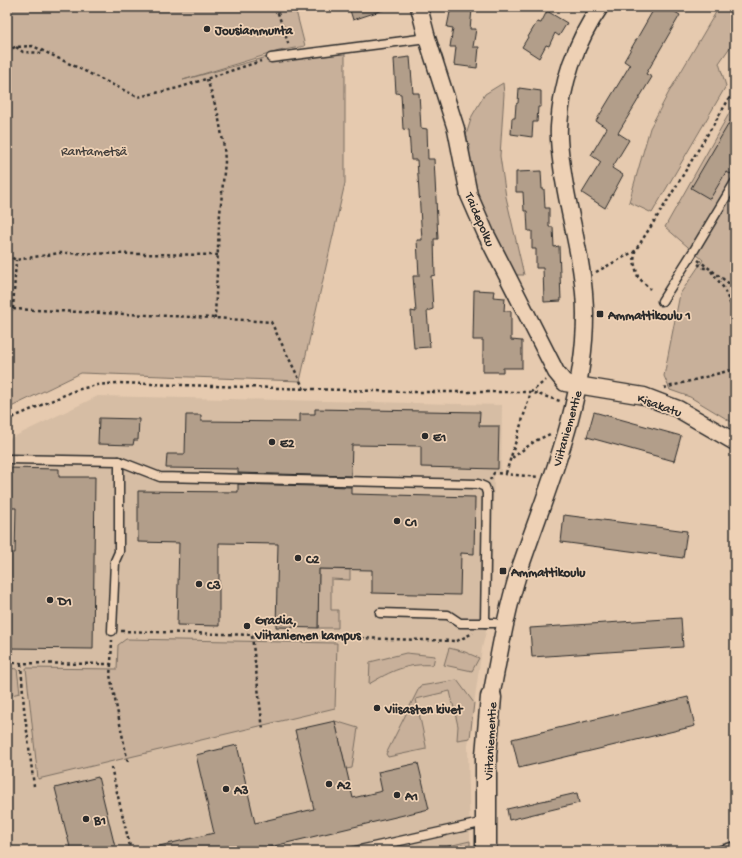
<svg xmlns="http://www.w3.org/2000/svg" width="742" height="858" font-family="'Gochi Hand',sans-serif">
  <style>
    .built { fill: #d6bda4 }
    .green { fill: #c8b09a; stroke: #7a6e62 }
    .building { fill: #b29e8a; stroke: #2b2b2b }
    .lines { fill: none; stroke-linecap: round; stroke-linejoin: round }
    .service-casing { stroke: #2b2b2b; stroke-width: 11 }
    .minor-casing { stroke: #2b2b2b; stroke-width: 19 }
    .tertiary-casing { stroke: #2b2b2b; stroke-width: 23 }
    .path { stroke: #2b2b2b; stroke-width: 2.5; stroke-dasharray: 3 3; stroke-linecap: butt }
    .service { stroke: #eed1b5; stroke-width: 8 }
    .minor { stroke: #eed1b5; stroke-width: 16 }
    .tertiary { stroke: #eed1b5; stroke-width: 20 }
    .poi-dot { fill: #2b2b2b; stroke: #eed1b5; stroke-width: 1.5 }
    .labels { text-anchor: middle; stroke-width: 3.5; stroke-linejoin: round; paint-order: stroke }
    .poi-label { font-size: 13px; font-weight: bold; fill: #2b2b2b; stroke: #eed1b5; text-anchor: start }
    .park-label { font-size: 13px; fill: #433f3c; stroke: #eed1b5 }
    .street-label { font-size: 13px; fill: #2b2b2b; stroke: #eed1b5 }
  </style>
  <rect width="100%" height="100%" fill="#e6caaf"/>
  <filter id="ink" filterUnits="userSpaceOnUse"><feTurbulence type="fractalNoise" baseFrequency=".025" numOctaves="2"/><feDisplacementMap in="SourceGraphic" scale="8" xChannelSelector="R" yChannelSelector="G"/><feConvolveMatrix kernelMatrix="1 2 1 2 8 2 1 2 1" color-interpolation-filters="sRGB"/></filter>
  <g filter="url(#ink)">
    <path class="built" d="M 98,396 L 502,405 L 501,473 L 494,473 L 491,611 L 482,648 L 468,746 L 470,841 L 427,851 L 7,851 L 7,440 Z"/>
    <g class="green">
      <path d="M 7,7 L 295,7 L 305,46 L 279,51 L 183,80 L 271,56 L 345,50 L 345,183 L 300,381 L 81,373 L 7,409 Z"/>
      <path d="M 719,7 L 735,7 L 735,40 L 719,63 L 726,86 L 652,213 L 629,202 L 650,128 L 669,92 Z"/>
      <path d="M 503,83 L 504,94 L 500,156 L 506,197 L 524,275 L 513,275 L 481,210 L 468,162 L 470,148 L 466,135 L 472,116 L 485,94 Z"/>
      <path d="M 735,103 L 735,424 L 690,397 L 670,390 L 664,376 L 680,294 L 703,260 L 665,227 Z"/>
      <path d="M 319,569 L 350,570 L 350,580 L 331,579 L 331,610 L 338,610 L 338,628 L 318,628 Z"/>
      <path d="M 126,639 L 337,643 L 335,708 L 38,779 L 26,668 L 117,669 L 118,645 Z"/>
      <path d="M 449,648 L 465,652 L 479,658 L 472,671 L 444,665 Z"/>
      <path d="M 406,653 L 435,656 L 433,665 C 407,663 391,671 369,684 L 370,662 Z"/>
      <path d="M 7,668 L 17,669 L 20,693 L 7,696 Z"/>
      <path d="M 457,680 L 474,703 L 470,738 L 457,740 L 458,726 L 450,691 L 416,699 L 426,746 L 426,749 L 388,757 L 386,754 L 420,686 Z"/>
      <path d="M 335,721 L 358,728 L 352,768 L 346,769 Z"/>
      <path d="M 470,841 L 470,851 L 427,851 Z"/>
    </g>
    <g class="building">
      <path d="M 349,7 L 386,7 L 386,9 L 353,20 Z"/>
      <path d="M 451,7 L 467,7 L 467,10 L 472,10 L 470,29 L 476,29 L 473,47 L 479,47 L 477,68 L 454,65 L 456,47 L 450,47 L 453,28 L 447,27 Z"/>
      <path d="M 655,7 L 667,7 L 680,15 L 646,74 L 652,77 L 618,133 L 629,140 L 612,168 L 623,175 L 605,208 L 582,193 L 601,162 L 591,155 L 607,128 L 596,121 L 630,65 L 624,61 Z"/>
      <path d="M 547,11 L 567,23 L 559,36 L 555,33 L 549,46 L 546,45 L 539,58 L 522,47 L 537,22 L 541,23 Z"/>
      <path d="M 410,57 L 413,93 L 419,93 L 421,128 L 427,129 L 428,159 L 434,159 L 438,239 L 434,239 L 435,275 L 431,276 L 433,309 L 427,311 L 430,347 L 414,348 L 411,311 L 416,312 L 413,276 L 419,276 L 417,240 L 422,240 L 417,160 L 411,160 L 409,130 L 403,129 L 401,94 L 396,93 L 394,59 Z"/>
      <path d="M 519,88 L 541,91 L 541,107 L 538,107 L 537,122 L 533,122 L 532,137 L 511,134 L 512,118 L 515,118 L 516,104 L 518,103 Z"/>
      <path d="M 735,113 L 735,167 L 731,174 L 726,172 L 710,199 L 691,188 Z"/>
      <path d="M 541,171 L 542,189 L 544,189 L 545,208 L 549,208 L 549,227 L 553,227 L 554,247 L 559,246 L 561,301 L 544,302 L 543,268 L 536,268 L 536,249 L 532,249 L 532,231 L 528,231 L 527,211 L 524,211 L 523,192 L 516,192 L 516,172 Z"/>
      <path d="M 474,290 L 494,291 L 493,297 L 505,298 L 504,311 L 511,311 L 511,340 L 522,341 L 522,368 L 503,368 L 503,372 L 483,372 L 483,340 L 473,340 Z"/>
      <path d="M 315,409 L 480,412 L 479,426 L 499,426 L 498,469 L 421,467 L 421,446 L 352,445 L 351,476 L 238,473 L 238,469 L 166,468 L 167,454 L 185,454 L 186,415 L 201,415 L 201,421 L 300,422 L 300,414 L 315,414 Z"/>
      <path d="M 594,412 L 681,436 L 674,461 L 587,437 Z"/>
      <path d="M 99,418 L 139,419 L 138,440 L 134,440 L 133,445 L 98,444 Z"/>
      <path d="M 7,468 L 59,469 L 59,477 L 95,477 L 93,649 L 7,648 L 7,553 L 15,553 L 16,508 L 7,508 Z"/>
      <path d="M 238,484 L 351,487 L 351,494 L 475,497 L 474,554 L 461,553 L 460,595 L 372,593 L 372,570 L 319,569 L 318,628 L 276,627 L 278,544 L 219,543 L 219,626 L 177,625 L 179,543 L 138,542 L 138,491 L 238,492 Z"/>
      <path d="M 564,515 L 687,531 L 683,558 L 561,542 Z"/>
      <path d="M 681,618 L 683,647 L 532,657 L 530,628 Z"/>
      <path d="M 688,697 L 695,726 L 519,768 L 512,739 Z"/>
      <path d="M 335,721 L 353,798 L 382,791 L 378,772 L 418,763 L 429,809 L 253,851 L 156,851 L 155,847 L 214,833 L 196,755 L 237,745 L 255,823 L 314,809 L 295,730 Z"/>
      <path d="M 98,777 L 116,851 L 71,851 L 55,788 Z"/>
      <path d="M 577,793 L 579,803 L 509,820 L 507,809 Z"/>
    </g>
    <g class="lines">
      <g class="service-casing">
        <g id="service">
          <path d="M 271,58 L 427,38"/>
          <path d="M 662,301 L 693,252 L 735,182"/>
          <path d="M 7,459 L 119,461 L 160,477 L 478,484 L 485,487 L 487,493 L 485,623"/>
          <path d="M 380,613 L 448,615 L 460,623 L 495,623"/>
          <path d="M 112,631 L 115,561 L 119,552 L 119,461"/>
          <path d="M 355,851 L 476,824"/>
          <path d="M 717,851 L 735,846"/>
        </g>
      </g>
      <g class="minor-casing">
        <g id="minor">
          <path d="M 419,7 L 427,38 L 456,129 L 469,195 L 486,234 L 556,372 L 565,383 L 644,396 L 678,409 L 735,442"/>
          <path d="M 491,697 C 499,655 506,612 519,571 C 547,488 585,405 585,315 C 585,267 570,221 563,174 C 561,159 558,143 559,127 C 560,106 564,85 571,64 C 578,45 588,24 600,7"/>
        </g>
      </g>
      <g class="tertiary-casing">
        <path id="tertiary" d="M 486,851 L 486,755 L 491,697"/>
      </g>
      <g class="path">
        <path d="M 276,7 L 289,46"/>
        <path d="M 16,47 L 23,52 L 43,53"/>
        <path d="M 7,51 L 15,47 L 33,46 L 138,97 L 178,88 L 261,61"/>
        <path d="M 207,79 L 218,114 L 224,147 L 225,162 L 219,224 L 215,318"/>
        <path d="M 635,251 L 634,262 L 638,277 L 650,289"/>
        <path d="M 7,255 L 16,260 L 59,253 L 218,255"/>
        <path d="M 698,260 L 735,288"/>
        <path d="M 698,264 L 704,268 L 709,268"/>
        <path d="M 711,271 L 723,287 L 735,314"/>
        <path d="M 596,272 L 635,251 L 666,203 L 735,89"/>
        <path d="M 7,309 L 13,309 L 215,318 L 271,322 L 304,389"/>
        <path d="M 13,309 L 16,260"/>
        <path d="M 664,388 L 735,369"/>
        <path d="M 7,420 L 76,390 L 97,385 L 117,383 L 408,392 L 531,392 L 560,401"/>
        <path d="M 512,458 L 535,441 L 552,433"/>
        <path d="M 506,473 L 531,392 L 546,380"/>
        <path d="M 490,480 L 494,473 L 539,477"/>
        <path d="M 121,631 L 457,641 L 473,633"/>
        <path d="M 252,636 L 263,730"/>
        <path d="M 7,663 L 111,664 L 112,640"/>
        <path d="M 21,664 L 24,708 L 34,786"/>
        <path d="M 111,664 L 110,675 L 128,763"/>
        <path d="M 111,767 L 131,851"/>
      </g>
      <use href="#service" class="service"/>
      <use href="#minor" class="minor"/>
      <use href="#tertiary" class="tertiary"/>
    </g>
  </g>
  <g class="poi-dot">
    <circle cx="207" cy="29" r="4"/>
    <rect x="596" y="310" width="8" height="8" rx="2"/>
    <circle cx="425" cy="436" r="4"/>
    <circle cx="272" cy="442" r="4"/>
    <circle cx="397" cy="521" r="4"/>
    <circle cx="298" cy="558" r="4"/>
    <rect x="499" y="567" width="8" height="8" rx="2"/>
    <circle cx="199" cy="584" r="4"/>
    <circle cx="50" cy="600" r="4"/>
    <circle cx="247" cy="626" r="4"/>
    <circle cx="377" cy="708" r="4"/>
    <circle cx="329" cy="784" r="4"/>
    <circle cx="226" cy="789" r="4"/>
    <circle cx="397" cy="795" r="4"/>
    <circle cx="86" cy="819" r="4"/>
  </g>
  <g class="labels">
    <g class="poi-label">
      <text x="215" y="34">Jousiammunta</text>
      <text x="608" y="319">Ammattikoulu 1</text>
      <text x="433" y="441">E1</text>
      <text x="280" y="447">E2</text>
      <text x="405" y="526">C1</text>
      <text x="306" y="563">C2</text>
      <text x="511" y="576">Ammattikoulu</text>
      <text x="207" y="589">C3</text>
      <text x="58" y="605">D1</text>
      <text x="255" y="624">Gradia,<tspan x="255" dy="15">Viitaniemen kampus</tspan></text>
      <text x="385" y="713">Viisasten kivet</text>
      <text x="337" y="789">A2</text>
      <text x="234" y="794">A3</text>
      <text x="405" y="800">A1</text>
      <text x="94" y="824">B1</text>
    </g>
    <g class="park-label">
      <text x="94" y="155">Rantametsä</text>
    </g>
    <g class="street-label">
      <text transform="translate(481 219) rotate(67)" y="5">Taidepolku</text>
      <text transform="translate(660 404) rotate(20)" y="5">Kisakatu</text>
      <text transform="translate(566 428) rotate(-74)" y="5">Viitaniementie</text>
      <text transform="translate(489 741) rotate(-87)" y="5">Viitaniementie</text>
    </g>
  </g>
  <rect width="742" height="858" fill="none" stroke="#eed1b5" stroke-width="24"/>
  <rect x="12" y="12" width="718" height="834" fill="none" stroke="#2b2b2b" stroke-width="1.5" filter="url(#ink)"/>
</svg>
